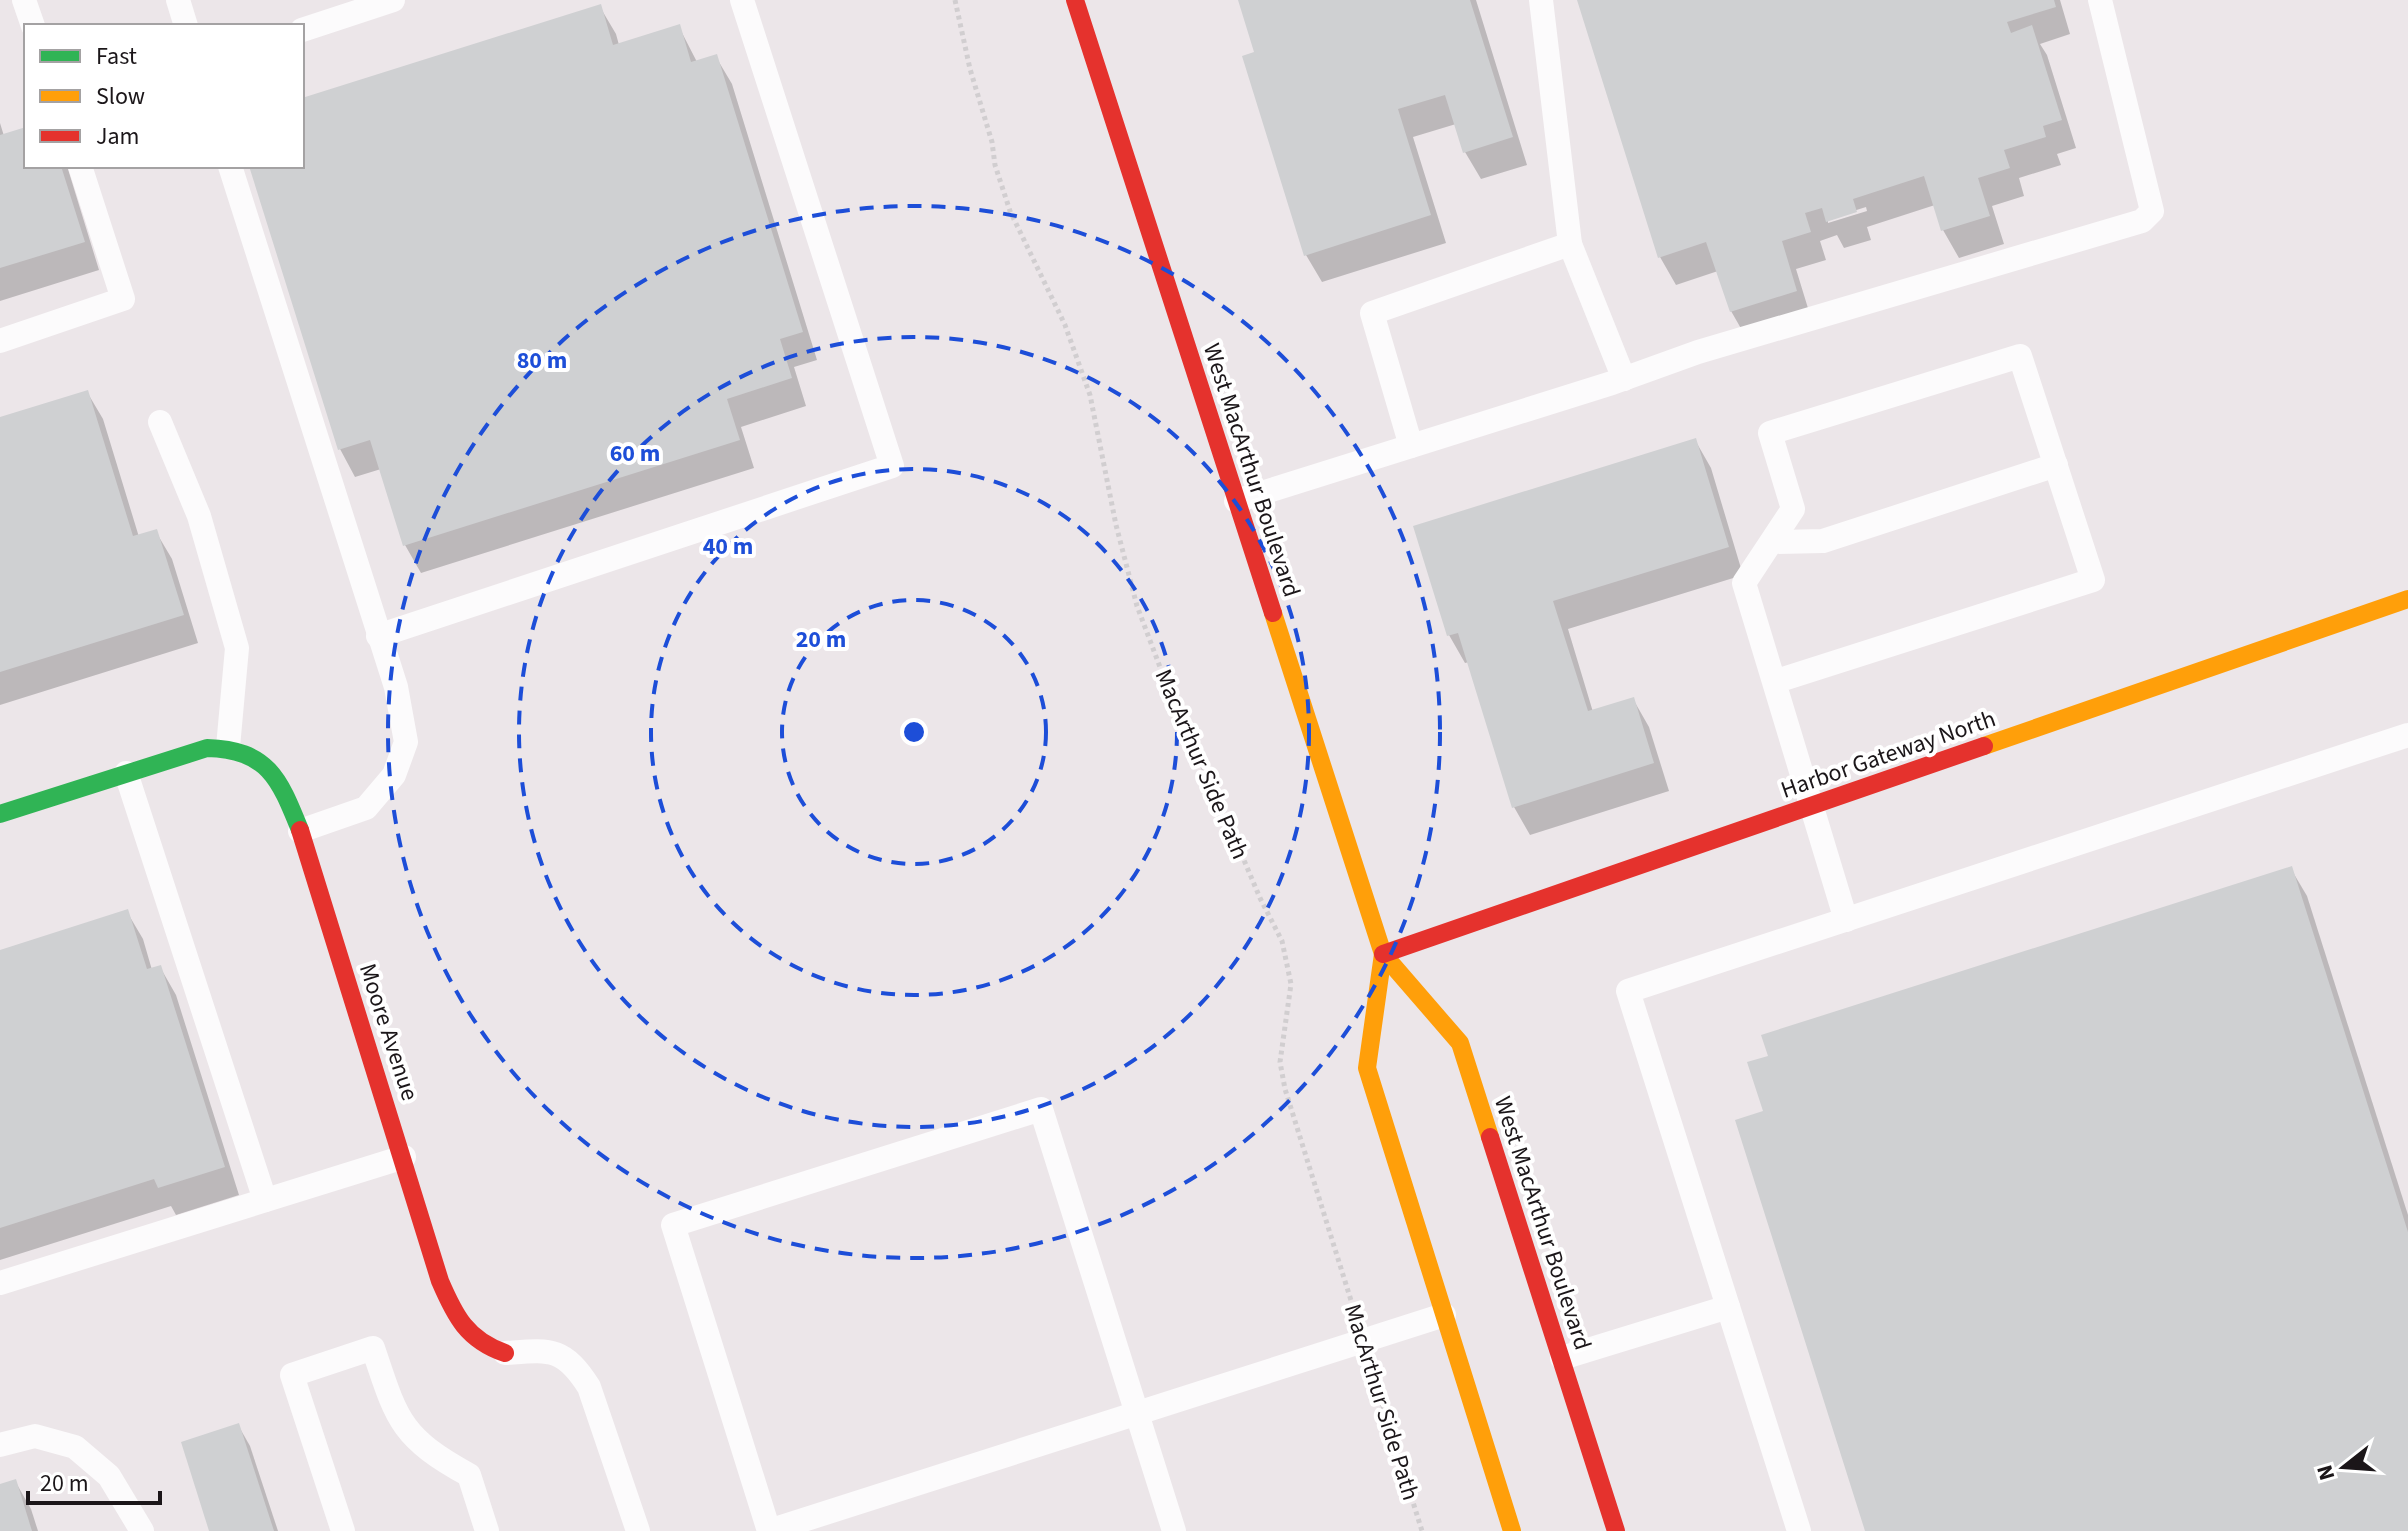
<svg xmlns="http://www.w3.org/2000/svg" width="2408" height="1531" font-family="'Source Sans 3',sans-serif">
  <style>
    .shadow { fill: #0003; fill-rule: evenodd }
    .building { fill: #cfd0d2 }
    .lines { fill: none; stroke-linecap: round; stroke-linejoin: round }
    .path { stroke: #d1ced0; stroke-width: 5; stroke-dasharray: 4 4; stroke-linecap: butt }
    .lane { stroke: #fcfbfc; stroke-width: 24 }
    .fast { stroke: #30b455; stroke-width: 18 }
    .slow { stroke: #ff9f0a; stroke-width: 18 }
    .jam { stroke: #e5322d; stroke-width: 18 }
    .ring { fill: none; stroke: #1d4ed8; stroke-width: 4; stroke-dasharray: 14 10 }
    .labels { text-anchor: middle; stroke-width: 8; stroke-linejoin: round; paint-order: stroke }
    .street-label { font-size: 24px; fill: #1b1619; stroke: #fff }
    .centre { fill: #1d4ed8; stroke: #fff; stroke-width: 4 }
    .ring-label { font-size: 24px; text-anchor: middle; font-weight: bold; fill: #1d4ed8; stroke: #fff; stroke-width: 8; stroke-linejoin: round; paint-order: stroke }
  </style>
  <rect width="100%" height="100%" fill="#ece6e9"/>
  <g class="shadow">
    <path d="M 1240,0 L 1476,0 L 1527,165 L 1481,179 L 1465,152 L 1456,124 L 1413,137 L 1446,243 L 1322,282 L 1306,255 L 1256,53 Z"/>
    <path d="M 1579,0 L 2060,0 L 2070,34 L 2040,44 L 2047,55 L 2076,148 L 2057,154 L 2061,165 L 2019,178 L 2024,196 L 1992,206 L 2004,244 L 1959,258 L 1943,230 L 1935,205 L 1867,227 L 1871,240 L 1844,248 L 1837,235 L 1820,241 L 1826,260 L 1796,269 L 1811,318 L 1747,339 L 1731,311 L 1718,271 L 1676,285 L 1660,257 ZM 1866,207 L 1867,211 L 1828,223 L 1828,219 Z"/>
    <path d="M 600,7 L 616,34 L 619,45 L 679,27 L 697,62 L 716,57 L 732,84 L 817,360 L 794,367 L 806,406 L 741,427 L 754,468 L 421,573 L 405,545 L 381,469 L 355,477 L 340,449 L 251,166 L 302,166 L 302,100 Z"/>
    <path d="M 0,123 L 4,136 L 26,129 L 26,166 L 67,166 L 99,270 L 0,301 Z"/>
    <path d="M 87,392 L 103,419 L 139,537 L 156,532 L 172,559 L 198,643 L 0,705 L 0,419 Z"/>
    <path d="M 1695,440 L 1711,468 L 1743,575 L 1568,629 L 1593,712 L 1633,699 L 1649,727 L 1669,791 L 1530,835 L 1514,807 L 1469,662 L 1465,663 L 1449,635 Z"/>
    <path d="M 2291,869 L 2307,896 L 2408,1215 L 2408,1531 L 1867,1531 L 1766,1112 Z"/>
    <path d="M 127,912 L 143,939 L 152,970 L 160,967 L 176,995 L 239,1195 L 176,1215 L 171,1206 L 0,1260 L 0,952 Z"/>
    <path d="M 238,1425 L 250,1446 L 278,1531 L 211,1531 Z"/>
    <path d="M 15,1481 L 31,1509 L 38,1531 L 0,1531 L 0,1486 Z"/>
  </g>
  <g class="building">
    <path d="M 1238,0 L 1470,0 L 1513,137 L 1463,153 L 1445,95 L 1398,109 L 1431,215 L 1304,256 L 1242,56 L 1254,52 Z"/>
    <path d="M 1577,0 L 2054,0 L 2056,7 L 2007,22 L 2011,33 L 2032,25 L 2062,120 L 2043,126 L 2046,137 L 2004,150 L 2010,168 L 1978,178 L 1990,216 L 1941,231 L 1924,176 L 1853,199 L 1857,212 L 1826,222 L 1822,208 L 1805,213 L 1811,232 L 1782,241 L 1797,291 L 1730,312 L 1706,242 L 1658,258 Z"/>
    <path d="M 601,4 L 613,45 L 680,24 L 691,62 L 717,54 L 803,332 L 780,339 L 792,378 L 727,399 L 740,440 L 403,546 L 370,440 L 338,450 L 249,166 L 302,166 L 302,98 Z"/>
    <path d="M 26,127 L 26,166 L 61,166 L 85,242 L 0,268 L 0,135 Z"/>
    <path d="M 88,390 L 133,536 L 157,529 L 184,615 L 0,672 L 0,417 Z"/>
    <path d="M 1696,438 L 1729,547 L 1553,601 L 1588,711 L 1634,697 L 1654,763 L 1512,808 L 1458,633 L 1447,636 L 1413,526 Z"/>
    <path d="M 2292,866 L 2408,1232 L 2408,1531 L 1865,1531 L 1735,1120 L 1763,1111 L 1747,1062 L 1768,1056 L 1761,1035 Z"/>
    <path d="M 128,909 L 147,969 L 161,965 L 225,1167 L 158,1188 L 154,1179 L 0,1228 L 0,950 Z"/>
    <path d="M 239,1423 L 274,1531 L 209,1531 L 181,1442 Z"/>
    <path d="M 16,1479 L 32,1531 L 0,1531 L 0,1484 Z"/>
  </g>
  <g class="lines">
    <g class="path">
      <path d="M 955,0 L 970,69 L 992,142 L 995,165 L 1010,211 L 1065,325 L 1090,395 L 1116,525 L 1137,606 L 1174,704 L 1221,806 L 1260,898 L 1282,941 L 1291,984 L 1280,1062 L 1285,1089 L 1354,1310"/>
      <path d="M 1373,1374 L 1422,1531"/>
    </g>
    <g class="lane">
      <path d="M 24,0 L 33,26"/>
      <path d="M 178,0 L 186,26"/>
      <path d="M 302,30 L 393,0"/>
      <path d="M 230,166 L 396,687 L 406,742 L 394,775 L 366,808 L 300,831"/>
      <path d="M 1570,244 L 1624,379"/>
      <path d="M 0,341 L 123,299 L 80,166"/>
      <path d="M 160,422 L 199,516 L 237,648 L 228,747"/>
      <path d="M 1411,446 L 1372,313 L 1570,244 L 1541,0"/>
      <path d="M 1236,501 L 1612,383 L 1698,352 L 2142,221 L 2152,211 L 2100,0"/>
      <path d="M 1772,542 L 1823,541 L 2056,465"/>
      <path d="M 378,636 L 892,466 L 742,0"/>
      <path d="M 1774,682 L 2093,580 L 2020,356 L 1770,433 L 1793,509 L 1744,583 C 1778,695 1812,808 1846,920"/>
      <path d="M 126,773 L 265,1200"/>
      <path d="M 0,1283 L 404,1157"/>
      <path d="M 505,1353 C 549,1350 563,1346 589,1387 L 638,1531"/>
      <path d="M 1562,1358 L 1728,1307"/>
      <path d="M 0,1445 L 35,1436 L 75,1447 L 109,1476 L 142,1531"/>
      <path d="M 343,1531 L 292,1375 L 373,1348 C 397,1420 400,1437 469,1475 L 487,1531"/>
      <path d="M 769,1531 L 673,1225 L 1041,1109 L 1174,1531"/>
      <path d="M 769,1531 L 1444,1315"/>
      <path d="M 1799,1531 L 1628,991 L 2408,735"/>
    </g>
    <path class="fast" d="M 0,814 L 207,748 C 268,750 279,778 300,830"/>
    <g class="slow">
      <path d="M 1273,613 L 1383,954 L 1460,1043 L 1490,1137"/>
      <path d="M 1984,746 L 2408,599"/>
      <path d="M 1383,954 L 1367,1068 L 1512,1531"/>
    </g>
    <g class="jam">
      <path d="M 1075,0 L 1273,613"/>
      <path d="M 300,830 L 440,1281 C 455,1316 467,1340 505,1353"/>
      <path d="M 1383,954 L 1984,746"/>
      <path d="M 1490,1137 L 1616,1531"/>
    </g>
  </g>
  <g class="ring">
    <circle cx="914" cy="732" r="132"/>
    <circle cx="914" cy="732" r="263"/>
    <circle cx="914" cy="732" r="395"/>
    <circle cx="914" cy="732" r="526"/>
  </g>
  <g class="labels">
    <g class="street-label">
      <text transform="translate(1252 470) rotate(72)" y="8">West MacArthur Boulevard</text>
      <text transform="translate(1888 754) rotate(-19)" y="8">Harbor Gateway North</text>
      <text transform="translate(1202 764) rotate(67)" y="8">MacArthur Side Path</text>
      <text transform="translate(389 1032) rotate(72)" y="8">Moore Avenue</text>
      <text transform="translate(1543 1223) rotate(72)" y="8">West MacArthur Boulevard</text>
      <text transform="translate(1382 1402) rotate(73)" y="8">MacArthur Side Path</text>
    </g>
  </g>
  <circle cx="914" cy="732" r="12" class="centre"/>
  <g class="ring-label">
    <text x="542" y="368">80 m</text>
    <text x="635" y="461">60 m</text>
    <text x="728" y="554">40 m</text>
    <text x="821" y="647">20 m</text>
  </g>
  <rect x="24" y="24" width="280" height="144" fill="#ffffff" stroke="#a4a2a3" stroke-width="2"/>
  <rect x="40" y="50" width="40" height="12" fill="#30b455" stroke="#a4a2a3" stroke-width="2"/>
  <text x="96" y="64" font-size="24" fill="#1b1619">Fast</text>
  <rect x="40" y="90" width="40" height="12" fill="#ff9f0a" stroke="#a4a2a3" stroke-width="2"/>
  <text x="96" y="104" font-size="24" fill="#1b1619">Slow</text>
  <rect x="40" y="130" width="40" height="12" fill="#e5322d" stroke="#a4a2a3" stroke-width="2"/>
  <text x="96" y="144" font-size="24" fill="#1b1619">Jam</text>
  <g transform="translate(2344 1467) rotate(253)" stroke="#ffffff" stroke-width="6" paint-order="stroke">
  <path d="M0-6L14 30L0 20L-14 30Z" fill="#1b1619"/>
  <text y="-12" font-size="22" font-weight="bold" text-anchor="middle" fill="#1b1619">N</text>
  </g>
  <path d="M28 1491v12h132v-12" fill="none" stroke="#1b1619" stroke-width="4"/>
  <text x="40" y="1491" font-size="24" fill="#1b1619" stroke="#ffffff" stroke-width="6" paint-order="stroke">20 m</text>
</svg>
